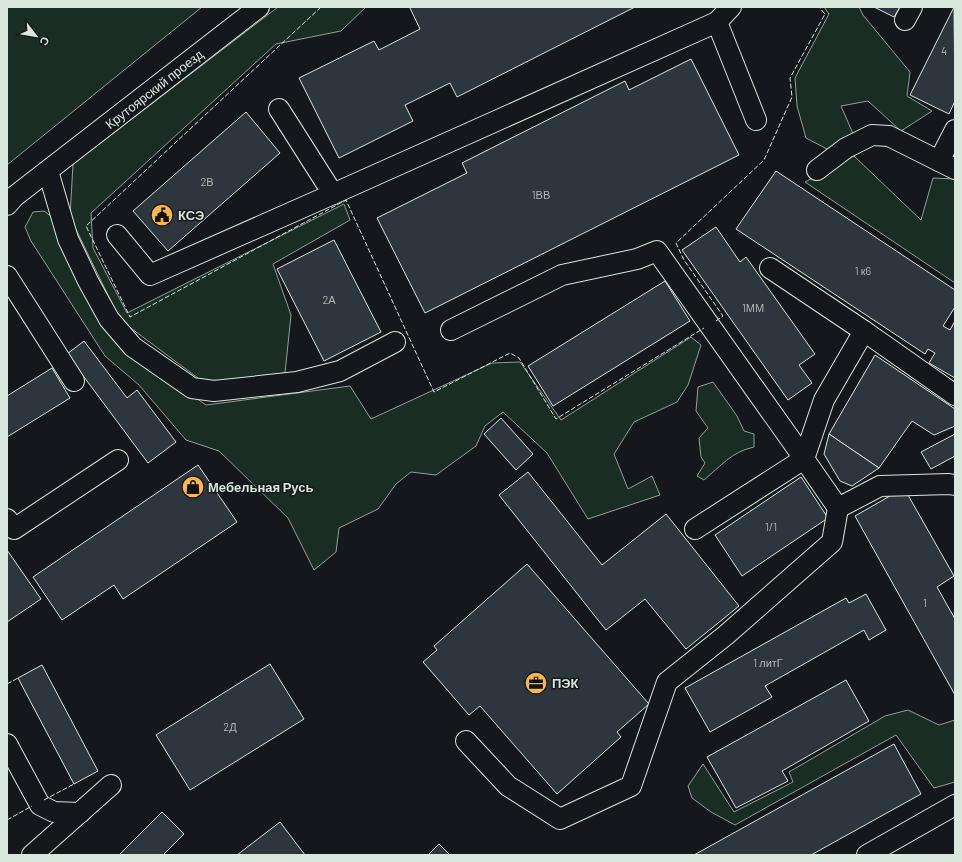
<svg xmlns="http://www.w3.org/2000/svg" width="962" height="862" font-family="Barlow,sans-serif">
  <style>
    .green { fill: #1a2d24; stroke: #939e99 }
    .building { fill: #2c363c; stroke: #d8e6dc }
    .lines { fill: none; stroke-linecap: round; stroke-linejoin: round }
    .minor-casing { stroke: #d8e6dc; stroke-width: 22 }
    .minor { stroke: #14181c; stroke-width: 20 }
    .fence { stroke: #d8e6dc; stroke-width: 1; stroke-dasharray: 5 2; stroke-linecap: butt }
    .labels { text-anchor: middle; stroke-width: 3; stroke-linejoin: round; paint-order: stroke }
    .number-label { font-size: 11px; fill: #adbab4 }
    .street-label { font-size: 13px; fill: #d8e6dc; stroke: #14181c }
    .poi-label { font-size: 13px; font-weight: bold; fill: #d8e6dc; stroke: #14181c; text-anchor: start }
  </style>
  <rect width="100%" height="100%" fill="#14181c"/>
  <g class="green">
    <path d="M 7,7 L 202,7 L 7,165 Z"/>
    <path d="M 278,7 L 366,7 L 341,31 L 276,44 L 91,213 L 93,248 L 127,313 L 344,204 L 350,220 L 273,264 L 291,315 L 285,373 L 206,384 L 120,320 L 70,217 L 73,164 Z"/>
    <path d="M 824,7 L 859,7 L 863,15 L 910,72 L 907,96 L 932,111 L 901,131 L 868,101 L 841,106 L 854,136 L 827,149 L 806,138 L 797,106 L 795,78 L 829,14 Z"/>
    <path d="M 854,156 L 921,220 L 933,178 L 955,179 L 955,178 L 955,283 L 805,182 Z"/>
    <path d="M 44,211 L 56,220 L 124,348 L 206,405 L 350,386 L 371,419 L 492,363 L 520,362 L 561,420 L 691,337 L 701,345 L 688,385 L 677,402 L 634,422 L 614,454 L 628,489 L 652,476 L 660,495 L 588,519 L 547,453 L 503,412 L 485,426 L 476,446 L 436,475 L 411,472 L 396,484 L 378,509 L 339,528 L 336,552 L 314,570 L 288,518 L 219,451 L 186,440 L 139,385 L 105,356 L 31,241 L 25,227 L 33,212 Z"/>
    <path d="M 713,382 L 737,416 L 744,431 L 754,434 L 754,447 C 731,452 721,466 704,480 L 697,476 L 705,463 L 701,457 L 699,438 L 708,428 L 696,411 L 698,387 Z"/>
    <path d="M 908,710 L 939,725 L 955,720 L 955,782 L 934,788 L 896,735 L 735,825 L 711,812 L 692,798 L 688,786 L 703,764 L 734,812 L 793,782 L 789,772 L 885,716 Z"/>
  </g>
  <g class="building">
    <path d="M 411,7 L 635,7 L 457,97 L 450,83 L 405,105 L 413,121 L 339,158 L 299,78 L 374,41 L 379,50 L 420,29 L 410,8 Z"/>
    <path d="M 874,7 L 900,7 L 894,17 Z"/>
    <path d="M 954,7 L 955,101 L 949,114 L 910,95 Z"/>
    <path d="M 691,59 L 739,155 L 425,313 L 377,218 L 467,173 L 462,163 L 625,81 L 629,90 Z"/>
    <path d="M 246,112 L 280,153 L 168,251 L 133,211 Z"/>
    <path d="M 776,171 L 955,290 L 955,307 L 943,326 L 950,330 L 955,321 L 955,378 L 929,363 L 935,353 L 928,349 L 925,354 L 736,229 Z"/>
    <path d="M 716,227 L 740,262 L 746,257 L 815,354 L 799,365 L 812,383 L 788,400 L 682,250 Z"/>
    <path d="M 334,240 L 381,332 L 324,361 L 277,269 Z"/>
    <path d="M 665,281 L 690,321 L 553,406 L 528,366 Z"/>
    <path d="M 84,341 L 127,398 L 137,390 L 176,442 L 148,463 L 67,354 Z"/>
    <path d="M 875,355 L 955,409 L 955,426 L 934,435 L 912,421 L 879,468 L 829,434 Z"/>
    <path d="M 52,368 L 70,398 L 7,437 L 7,396 Z"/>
    <path d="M 501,418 L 533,454 L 516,470 L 484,434 Z"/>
    <path d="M 829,434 L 879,468 L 852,486 L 840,481 L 824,454 Z"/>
    <path d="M 955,434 L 955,456 L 931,469 L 921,452 Z"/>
    <path d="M 198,465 L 237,522 L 123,599 L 114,585 L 62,620 L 33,577 Z"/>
    <path d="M 528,472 L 602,565 L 666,514 L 739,606 L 686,649 L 645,599 L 606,630 L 499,495 Z"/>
    <path d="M 801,477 L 828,518 L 742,576 L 715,535 Z"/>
    <path d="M 904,488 L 954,576 L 937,587 L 955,619 L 955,695 L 855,516 Z"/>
    <path d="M 7,550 L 41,599 L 7,622 Z"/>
    <path d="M 527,564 L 649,704 L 617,732 L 621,737 L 557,794 L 480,706 L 469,715 L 423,662 L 437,650 L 434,646 Z"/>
    <path d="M 866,594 L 886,630 L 869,640 L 864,630 L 765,686 L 772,697 L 710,732 L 685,688 L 846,598 L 849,603 Z"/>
    <path d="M 270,664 L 304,719 L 190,790 L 156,735 Z"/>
    <path d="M 42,665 L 98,771 L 74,784 L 18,678 Z"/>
    <path d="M 846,680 L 869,721 L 782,771 L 788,781 L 736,808 L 707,757 Z"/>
    <path d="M 894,744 L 921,794 L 811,855 L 694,855 Z"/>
    <path d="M 162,812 L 184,834 L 163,855 L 119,855 Z"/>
    <path d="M 280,822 L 305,855 L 237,855 Z"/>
    <path d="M 439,844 L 450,855 L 428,855 Z"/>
  </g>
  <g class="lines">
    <g class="minor-casing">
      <g id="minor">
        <path d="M 731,7 L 717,22 L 756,120"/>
        <path d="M 905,20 L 912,7"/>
        <path d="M 279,109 L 333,194 L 717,22"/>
        <path d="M 939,161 L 955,130"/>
        <path d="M 817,170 L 846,148 L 872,135 L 889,136 L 955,169"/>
        <path d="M 48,171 L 68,239 L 88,281 L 109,319 L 133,347 L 192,388 L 214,391 L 297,382 L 340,371 L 395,342"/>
        <path d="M 7,205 L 15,196 L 259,7"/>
        <path d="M 117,235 L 150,275 L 333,194"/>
        <path d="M 7,276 L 74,381"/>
        <path d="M 451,330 L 562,275 L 637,259 L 657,251 L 791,440 L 838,508 L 880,486 L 949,484 L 955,485"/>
        <path d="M 864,331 L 955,395"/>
        <path d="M 7,519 L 14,529 L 118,460"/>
        <path d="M 695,529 L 804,459 L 824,400 L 864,331 L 770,268"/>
        <path d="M 466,741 L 508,786 L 560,819 L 631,786 L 667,682 L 726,635 L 832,542 L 838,508"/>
        <path d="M 7,744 L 40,805 L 54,812 L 80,813"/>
        <path d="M 32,855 L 111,785"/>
        <path d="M 867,855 L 955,805"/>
      </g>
    </g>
    <use href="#minor" class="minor"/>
    <g class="fence">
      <path d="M 321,7 L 86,226 L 130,317 L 346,200 L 434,392 L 510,353 L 519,358 L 556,419 L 704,328"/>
      <path d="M 716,321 L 723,316 L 684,260 L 676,243 L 764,160 L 792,97 L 790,78 L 825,14 L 819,7"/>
      <path d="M 7,684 L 18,678"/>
      <path d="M 44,800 L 74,784"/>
      <path d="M 7,820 L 32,806"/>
    </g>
  </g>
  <defs>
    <g id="civic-disc" transform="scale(1.15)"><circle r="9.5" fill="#ffb74d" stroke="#14181c"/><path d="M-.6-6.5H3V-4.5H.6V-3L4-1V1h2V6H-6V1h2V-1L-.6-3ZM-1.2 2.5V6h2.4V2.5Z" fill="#111"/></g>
    <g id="shop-disc" transform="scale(1.15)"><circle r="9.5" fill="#ffb74d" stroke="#14181c"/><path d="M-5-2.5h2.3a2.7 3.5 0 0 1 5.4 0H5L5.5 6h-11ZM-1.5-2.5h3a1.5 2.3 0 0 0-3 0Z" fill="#111"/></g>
    <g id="office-disc" transform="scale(1.15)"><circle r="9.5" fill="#ffb74d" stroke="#14181c"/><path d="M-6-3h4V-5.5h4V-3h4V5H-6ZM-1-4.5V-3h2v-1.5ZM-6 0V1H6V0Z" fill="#111"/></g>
  </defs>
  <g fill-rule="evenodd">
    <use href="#civic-disc" x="162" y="215"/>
    <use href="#shop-disc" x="193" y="487"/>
    <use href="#office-disc" x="536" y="683"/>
  </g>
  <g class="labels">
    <g class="number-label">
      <text x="944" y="55">4</text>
      <text x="207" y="186">2В</text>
      <text x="541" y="199">1ВВ</text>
      <text x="863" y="275">1 к6</text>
      <text x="329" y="304">2А</text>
      <text x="753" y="312">1ММ</text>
      <text x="771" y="531">1/1</text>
      <text x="925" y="607">1</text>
      <text x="768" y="667">1 литГ</text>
      <text x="230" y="731">2Д</text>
    </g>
    <g class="street-label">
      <text transform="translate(154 89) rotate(-38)" y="5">Крутоярский проезд</text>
    </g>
    <g class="poi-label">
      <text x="178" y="220">КСЭ</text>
      <text x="208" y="492">Мебельная Русь</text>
      <text x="552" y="688">ПЭК</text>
    </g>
  </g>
  <rect width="962" height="862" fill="none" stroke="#d8e6dc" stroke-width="16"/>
  <g transform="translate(36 36) rotate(121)" stroke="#14181c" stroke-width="3" paint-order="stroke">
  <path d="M0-3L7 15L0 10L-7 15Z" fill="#d8e6dc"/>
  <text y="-6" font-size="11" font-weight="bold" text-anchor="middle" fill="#d8e6dc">С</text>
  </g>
</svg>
